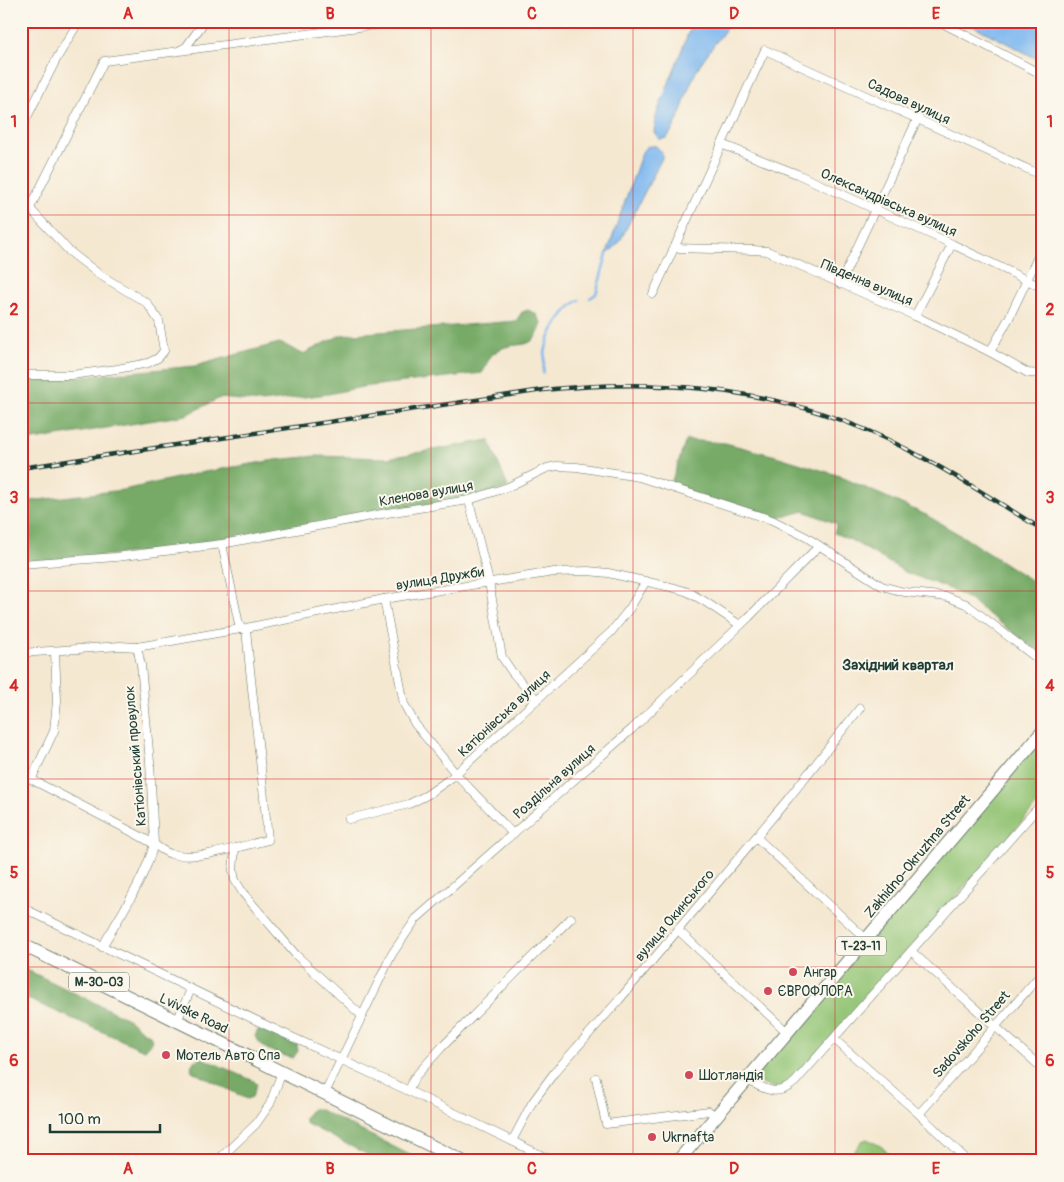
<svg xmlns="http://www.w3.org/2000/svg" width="1064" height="1182" font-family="Pangolin,sans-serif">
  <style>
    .green { fill: #93c474; stroke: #598054 }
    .forest { fill: #76aa66; stroke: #4a744d }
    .water { fill: #7eb7ef; stroke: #4e7a92 }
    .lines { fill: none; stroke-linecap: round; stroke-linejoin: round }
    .stream { stroke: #7eb7ef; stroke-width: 2.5 }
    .minor-casing { stroke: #6a796b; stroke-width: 9 }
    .primary-casing { stroke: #6a796b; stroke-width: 14 }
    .minor { stroke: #fff; stroke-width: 8 }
    .primary { stroke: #fff; stroke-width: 12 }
    .rail-casing { stroke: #1f3d34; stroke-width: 4.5 }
    .rail { stroke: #fbf7ec; stroke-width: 2.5; stroke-dasharray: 8; stroke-linecap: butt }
    .grid { fill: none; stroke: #d62828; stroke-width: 1; stroke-opacity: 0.55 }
    .poi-dot { fill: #d1495b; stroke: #fbf7ec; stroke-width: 2 }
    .labels { text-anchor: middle; stroke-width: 4; stroke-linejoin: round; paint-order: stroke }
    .shield { fill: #fbf7ec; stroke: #61756b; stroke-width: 1 }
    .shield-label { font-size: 12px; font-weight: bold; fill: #1f3d34 }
    .street-label { font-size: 14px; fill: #1f3d34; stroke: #fbf7ec }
    .poi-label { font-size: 14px; fill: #1f3d34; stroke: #fbf7ec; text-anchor: start }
    .neighbourhood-label { font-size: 15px; font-weight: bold; fill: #1f3d34; stroke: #fbf7ec }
    .neatline { fill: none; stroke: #d62828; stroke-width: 2 }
    .grid-label { font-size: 16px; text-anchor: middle; font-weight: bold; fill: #d62828 }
  </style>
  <rect width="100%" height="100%" fill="#fbf7ec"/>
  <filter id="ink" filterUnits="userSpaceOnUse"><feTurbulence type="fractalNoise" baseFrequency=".02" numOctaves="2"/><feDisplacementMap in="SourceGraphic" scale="10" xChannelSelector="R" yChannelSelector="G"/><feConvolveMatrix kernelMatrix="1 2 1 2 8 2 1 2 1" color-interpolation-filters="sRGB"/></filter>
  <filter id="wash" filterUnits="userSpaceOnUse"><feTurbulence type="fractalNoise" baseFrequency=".0096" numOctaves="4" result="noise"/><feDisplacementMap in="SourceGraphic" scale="20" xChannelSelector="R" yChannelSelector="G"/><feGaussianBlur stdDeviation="1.12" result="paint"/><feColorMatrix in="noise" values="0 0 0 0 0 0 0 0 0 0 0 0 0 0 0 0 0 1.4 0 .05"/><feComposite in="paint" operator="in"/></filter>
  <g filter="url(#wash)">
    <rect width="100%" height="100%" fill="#f5e8d1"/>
    <g class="green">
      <path d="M 1043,736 L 1043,798 L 793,1080 C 778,1093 768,1087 752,1079 Z"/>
      <path d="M 867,1139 L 882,1147 L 895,1161 L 847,1161 L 862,1141 Z"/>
    </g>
    <g class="forest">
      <path d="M 528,310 L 536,314 L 542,324 C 531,355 518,338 497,351 C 485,359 489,364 482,373 L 362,387 L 328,394 L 262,402 L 220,398 L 186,415 L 21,442 L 21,382 L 195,366 L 279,343 C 288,345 294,351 303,354 L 341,335 L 516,321 L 522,312 Z"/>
      <path d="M 489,440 L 508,487 L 469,500 L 222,544 L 21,564 L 21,502 L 123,490 L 204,472 L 275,460 L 316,456 L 388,458 Z"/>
      <path d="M 686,440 L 725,443 L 776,456 L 837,475 L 926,515 L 962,536 L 1043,588 L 1043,655 L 967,598 L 945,587 L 907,573 L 851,540 L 834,533 L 837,524 L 804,511 L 772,520 L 670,486 Z"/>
      <path d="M 21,967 L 130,1020 L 142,1031 L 150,1035 L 152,1041 L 144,1050 L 21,996 Z"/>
      <path d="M 266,1028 L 285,1036 L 297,1045 L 298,1051 L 293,1058 C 279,1054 260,1050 255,1036 L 258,1030 Z"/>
      <path d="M 202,1058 L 254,1081 L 257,1084 L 252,1097 L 247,1099 L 192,1071 C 189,1064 195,1060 202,1058 Z"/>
      <path d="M 312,1109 L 318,1109 L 422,1161 L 380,1161 L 305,1123 L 305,1117 Z"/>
    </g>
    <g class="water">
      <path d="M 693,21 L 728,21 L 728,26 C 716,43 702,58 693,78 C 684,98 681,120 667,138 L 659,139 L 654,132 L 656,116 Z"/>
      <path d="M 964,21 L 1043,21 L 1043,62 Z"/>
      <path d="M 650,146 L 656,146 L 662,152 L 662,158 L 619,243 L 606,256 L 642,152 L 646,147 Z"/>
    </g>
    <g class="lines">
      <g class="stream">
        <path d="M 590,298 L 596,294 L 607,254"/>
        <path d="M 543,373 C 544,367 544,360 545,353 C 548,334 563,310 579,300"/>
      </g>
    </g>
  </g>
  <g filter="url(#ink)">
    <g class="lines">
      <g class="minor-casing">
        <g id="minor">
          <path d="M 938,21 L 1043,75"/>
          <path d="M 180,50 L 186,47 L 205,21"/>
          <path d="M 21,129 L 57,58 L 79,21"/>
          <path d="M 721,144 L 797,174 L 952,244 L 1043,288"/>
          <path d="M 21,199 L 69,251 L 100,275 L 147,303 L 159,321 L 164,351 L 158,358 L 148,363 L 117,369 L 71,375 L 21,375"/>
          <path d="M 30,208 L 104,61 L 404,21"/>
          <path d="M 673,248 L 753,250 L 767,251 L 915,316 L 990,352 L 1028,373 L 1043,374"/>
          <path d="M 840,284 L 918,118"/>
          <path d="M 653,294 L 765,50 L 1043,176"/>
          <path d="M 915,316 L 952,244"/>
          <path d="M 990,352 L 1009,318 L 1043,246"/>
          <path d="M 469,500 L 489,582 L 502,657 L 512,672 L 537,700"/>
          <path d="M 222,544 L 240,629"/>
          <path d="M 21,564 L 116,557 L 222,544 L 387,513 L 469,500 L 508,487 L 547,468 L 557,466 L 577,467 L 639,477 L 772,520 L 806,537 L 882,586 L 904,592 L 948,597 L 966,604 L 1043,663"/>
          <path d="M 384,599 L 404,704 L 415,724 L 456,774 L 513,834"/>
          <path d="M 246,628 C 252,698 262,769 268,840 C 240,846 199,861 171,854 C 165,852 159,848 154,844 L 150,762 L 141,665 L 137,647 L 246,628 L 384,599 L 554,572 L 588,571 L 608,573 L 675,588 L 688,592 L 704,601 L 740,625"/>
          <path d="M 21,653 L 120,646 L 137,647"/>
          <path d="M 21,774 L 136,834 L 154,844 C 144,881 121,914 102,947"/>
          <path d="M 32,778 L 54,731 L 57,701 L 55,652"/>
          <path d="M 349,819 L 409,804 L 427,795 L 451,778 L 611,632 L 630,608 L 646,581"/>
          <path d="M 756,837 L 866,939"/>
          <path d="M 235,848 L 233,870 L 235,880 L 243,893 L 296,955 L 361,1015"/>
          <path d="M 21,907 L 268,1026 L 409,1091 L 553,1161"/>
          <path d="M 678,930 L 787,1032"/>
          <path d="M 911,951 L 1043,1069"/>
          <path d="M 177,1021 L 191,989"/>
          <path d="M 834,1039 L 919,1114 L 968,1161"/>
          <path d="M 596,1078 L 606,1124 L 709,1111 L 716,1117"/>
          <path d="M 747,1080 C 765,1089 777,1098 795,1082 L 1043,802"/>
          <path d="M 409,1091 L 414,1078 L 442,1047 L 571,918"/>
          <path d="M 325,1093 L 392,954 L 416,919 L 632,729 L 749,617 L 819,546"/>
          <path d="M 919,1114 L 1043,972"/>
          <path d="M 512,1141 L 532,1103 L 554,1073 L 619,1000 L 788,799 L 860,708"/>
          <path d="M 217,1161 L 256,1124 L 270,1104 L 282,1072"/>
        </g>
      </g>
      <g class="primary-casing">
        <g id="primary">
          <path d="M 21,944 L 462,1161"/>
          <path d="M 678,1161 L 1043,731"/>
        </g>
      </g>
      <use href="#minor" class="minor"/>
      <use href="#primary" class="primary"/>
      <g class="rail-casing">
        <path id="rail" d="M 21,468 L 543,390 C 646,379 749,385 846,422 C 916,448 979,491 1043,530"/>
      </g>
      <use href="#rail" class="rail"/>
    </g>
  </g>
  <path class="grid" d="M 229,21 L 229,1161M 431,21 L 431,1161M 633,21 L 633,1161M 835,21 L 835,1161M 21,215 L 1043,215M 21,403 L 1043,403M 21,591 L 1043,591M 21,779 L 1043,779M 21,967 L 1043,967"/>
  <g class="poi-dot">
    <circle cx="793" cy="972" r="5"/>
    <circle cx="768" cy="991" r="5"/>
    <circle cx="166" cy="1055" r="5"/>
    <circle cx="689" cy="1075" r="5"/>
    <circle cx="652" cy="1137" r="5"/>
  </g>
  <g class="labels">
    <g class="shield">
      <rect x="836" y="936.5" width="50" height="19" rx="4"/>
      <rect x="69" y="972.5" width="60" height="19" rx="4"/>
    </g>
    <g class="shield-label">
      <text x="861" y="950">Т-23-11</text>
      <text x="99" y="986">М-30-03</text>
    </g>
    <g class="street-label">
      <text transform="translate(909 101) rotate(25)" y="5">Садова вулиця</text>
      <text transform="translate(889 202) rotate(24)" y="5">Олександрівська вулиця</text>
      <text transform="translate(867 282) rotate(23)" y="5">Південна вулиця</text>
      <text transform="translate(426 493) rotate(-10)" y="5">Кленова вулиця</text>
      <text transform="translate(440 578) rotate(-9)" y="5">вулиця Дружби</text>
      <text transform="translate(504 713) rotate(-43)" y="5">Катіонівська вулиця</text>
      <text transform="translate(135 756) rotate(-95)" y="5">Катіонівський провулок</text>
      <text transform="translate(554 781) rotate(-42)" y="5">Роздільна вулиця</text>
      <text transform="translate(917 856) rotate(-50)" y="5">Zakhidno-Okruzhna Street</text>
      <text transform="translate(674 915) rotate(-50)" y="5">вулиця Окинського</text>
      <text transform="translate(194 1013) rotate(26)" y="5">Lvivske Road</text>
      <text transform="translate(971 1034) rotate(-49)" y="5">Sadovskoho Street</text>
    </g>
    <g class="poi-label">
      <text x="803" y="977">Ангар</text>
      <text x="778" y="996">ЄВРОФЛОРА</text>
      <text x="176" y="1060">Мотель Авто Спа</text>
      <text x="699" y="1080">Шотландія</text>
      <text x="662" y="1142">Ukrnafta</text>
    </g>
    <g class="neighbourhood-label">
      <text x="898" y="670">Західний квартал</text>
    </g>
  </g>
  <rect width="1064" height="1182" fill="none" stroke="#fbf7ec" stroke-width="55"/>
  <path d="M50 1124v8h110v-8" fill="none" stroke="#1f3d34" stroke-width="2.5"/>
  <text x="58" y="1124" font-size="15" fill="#1f3d34" stroke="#fbf7ec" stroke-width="4" paint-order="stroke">100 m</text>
  <rect x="28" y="28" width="1008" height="1126" class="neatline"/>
  <g class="grid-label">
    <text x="128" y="19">A</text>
    <text x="330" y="19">B</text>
    <text x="532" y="19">C</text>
    <text x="734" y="19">D</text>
    <text x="936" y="19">E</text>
    <text x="14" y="127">1</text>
    <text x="1050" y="127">1</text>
    <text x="14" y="315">2</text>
    <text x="1050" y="315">2</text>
    <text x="14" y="503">3</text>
    <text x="1050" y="503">3</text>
    <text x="14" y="691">4</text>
    <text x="1050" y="691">4</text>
    <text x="14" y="878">5</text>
    <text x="1050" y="878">5</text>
    <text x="14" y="1066">6</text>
    <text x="1050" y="1066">6</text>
    <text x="128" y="1174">A</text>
    <text x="330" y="1174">B</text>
    <text x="532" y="1174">C</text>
    <text x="734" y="1174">D</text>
    <text x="936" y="1174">E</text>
  </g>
</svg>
